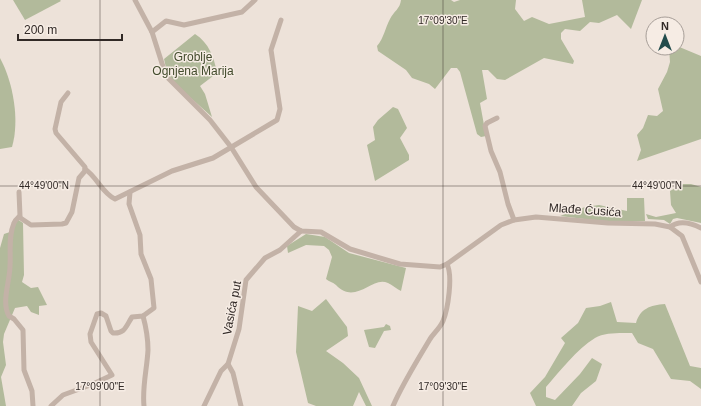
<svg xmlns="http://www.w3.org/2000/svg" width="701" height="406" font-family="Arial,sans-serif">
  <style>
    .green { fill: #b2ba9b }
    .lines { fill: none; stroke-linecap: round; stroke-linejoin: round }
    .minor { stroke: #c3b2a7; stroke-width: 5 }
    .ticks { fill: none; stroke: #312926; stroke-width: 1; stroke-opacity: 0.45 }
    .labels { text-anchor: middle; stroke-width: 3; stroke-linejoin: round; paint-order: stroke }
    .park-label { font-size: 12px; fill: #434c2d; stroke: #f6ece4 }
    .street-label { font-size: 12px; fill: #312926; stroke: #f6ece4 }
    .ticks-label { font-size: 10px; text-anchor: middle; fill: #312926; stroke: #f6ece4; stroke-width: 3; stroke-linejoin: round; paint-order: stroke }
  </style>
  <rect width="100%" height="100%" fill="#ede2d9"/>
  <g class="green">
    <path d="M 13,0 L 60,0 L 61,1 L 25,20 Z"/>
    <path d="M 401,0 L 451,0 L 454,2 L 460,0 L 516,0 L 515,9 L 524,21 L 532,17 L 549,24 L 585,17 L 582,0 L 642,0 L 631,29 L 617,15 L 599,23 L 590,22 L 580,31 L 565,29 L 561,33 L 561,39 L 574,61 L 573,64 L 544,58 L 505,80 L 497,79 L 488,70 L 482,70 L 487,99 L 480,103 L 486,136 L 481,137 L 477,134 L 460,72 L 457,68 L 451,68 L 435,89 L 429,84 L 412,78 L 406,70 L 378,51 L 377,46 C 384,38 385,28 390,19 C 394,11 400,9 401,0 Z"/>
    <path d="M 195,34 C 209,43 214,57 217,73 L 200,86 L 205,94 L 212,117 L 173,82 L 167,72 L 164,59 Z"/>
    <path d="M 677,46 L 701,56 L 701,139 L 637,161 L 641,150 L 637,135 L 643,128 L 648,115 L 657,116 L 663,111 L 658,89 L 667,72 L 670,62 L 669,48 L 677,48 Z"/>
    <path d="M 0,58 C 13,82 20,120 12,147 L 0,149 Z"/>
    <path d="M 393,107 L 398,109 L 407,128 L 400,138 L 409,155 L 409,160 L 375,181 L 367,145 L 375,140 L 373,127 L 378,120 Z"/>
    <path d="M 683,184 L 691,184 L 701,187 L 701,223 L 677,218 L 673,219 L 670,224 L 664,220 L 648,219 L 646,214 L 656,217 L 676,213 L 671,205 L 670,191 Z"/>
    <path d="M 627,198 L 644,198 L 645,221 L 609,222 L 560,216 L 585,207 L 599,205 L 627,211 Z"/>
    <path d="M 17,219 L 23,223 L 24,275 L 22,282 L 31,288 L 38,287 L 47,305 L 39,306 L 39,315 L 31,312 L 27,306 L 15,308 L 4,334 L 3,342 L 6,365 L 1,377 L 6,406 L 0,406 L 0,248 L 4,234 L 13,231 Z"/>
    <path d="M 306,234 L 325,237 L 349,253 L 406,268 L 401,291 C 397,289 392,285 388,283 C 372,275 356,306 336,285 C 333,282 329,282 326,279 L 332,257 L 329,250 L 324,246 L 306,245 L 288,253 L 287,246 Z"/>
    <path d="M 326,299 L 347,327 L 348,336 L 326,351 L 343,363 L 359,378 L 372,406 L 366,406 L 359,392 L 353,406 L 316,406 L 308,403 L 296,352 L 298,306 L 312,311 Z"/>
    <path d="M 611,302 L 617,322 L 636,323 C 640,309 650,305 665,304 L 690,366 L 701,368 L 701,389 L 690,381 L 671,379 L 653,349 L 638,343 L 632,333 C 621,333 605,332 595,338 C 576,350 561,370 546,387 L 546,397 L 555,400 L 580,374 L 592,358 L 602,364 L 596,381 L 581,393 L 572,406 L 536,406 L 530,393 L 545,377 L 565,343 L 561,338 L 578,323 L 586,308 L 600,306 Z"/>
    <path d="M 386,324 L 390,326 L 391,330 L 384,331 L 375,348 L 369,347 L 364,330 L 384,327 Z"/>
  </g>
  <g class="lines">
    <g class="minor">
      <path d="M 135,0 L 152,32 L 166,76 L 210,120 L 231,147 L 256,187 L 294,227 L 301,231 L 321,232 L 350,249 L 400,264 L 440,267 L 447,264 L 501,225 L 514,220 L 536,217 L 608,223 L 655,224 L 670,227 L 682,236 L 701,282"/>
      <path d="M 152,32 L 166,21 L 184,25 L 242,12 L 255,0"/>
      <path d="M 497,118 L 487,123 L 485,126 L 491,151 L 500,172 L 508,204 L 514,220"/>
      <path d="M 85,169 C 97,177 102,193 115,199 L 172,171 L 213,158 L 277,120 L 280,109 L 271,50 L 281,20"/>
      <path d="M 19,192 L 20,216 C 18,218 15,220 14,223 C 8,237 11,252 10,266 C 10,281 1,302 9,316 L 14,319 L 23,330 L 24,370 L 32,391 L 33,406"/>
      <path d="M 19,217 L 31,225 L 62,224 L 66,223 L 72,212 L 79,178 L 85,171 L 85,167 L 56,133 L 55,129 L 61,102 L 68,93"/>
      <path d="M 670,227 C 679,220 691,223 701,228"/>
      <path d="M 143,316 C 146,327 148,338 148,350 C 147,369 142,387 144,406"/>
      <path d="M 228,364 L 233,373 L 241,406"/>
      <path d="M 51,406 L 63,395 L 93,384 L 112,375 L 91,342 L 90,334 L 97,314 L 101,313 L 106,316 L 111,331 L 113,333 C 125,334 126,326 132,317 L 143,316 L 154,308 L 151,279 L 141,254 L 140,235 L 129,204 L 130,192"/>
      <path d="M 204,406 L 221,371 L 228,364 L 239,329 L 246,280 L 265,258 L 280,250 L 301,231"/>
      <path d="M 393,406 C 403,383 417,361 430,339 C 434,333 440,328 443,321 C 448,309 453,276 447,264"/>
    </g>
  </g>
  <path class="ticks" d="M 100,0 L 100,406M 443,0 L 443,406M 0,186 L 701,186"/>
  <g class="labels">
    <g class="park-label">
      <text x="193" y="61">Groblje<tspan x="193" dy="14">Ognjena Marija</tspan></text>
    </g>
    <g class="street-label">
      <text transform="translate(585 210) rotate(4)" y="4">Mlađe Ćusića</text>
      <text transform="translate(232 308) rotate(-79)" y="4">Vasića put</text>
    </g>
  </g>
  <g class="ticks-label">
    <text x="443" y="24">17°09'30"E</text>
    <text x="44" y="189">44°49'00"N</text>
    <text x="657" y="189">44°49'00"N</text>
    <text x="100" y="390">17°09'00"E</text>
    <text x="443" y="390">17°09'30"E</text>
  </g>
  <g transform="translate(665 36)"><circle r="19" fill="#f6ece4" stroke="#a79e98"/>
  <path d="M0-3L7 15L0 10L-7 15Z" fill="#224c4c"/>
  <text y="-6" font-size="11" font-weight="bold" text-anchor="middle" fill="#312926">N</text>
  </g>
  <path d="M18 34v6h104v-6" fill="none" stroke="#312926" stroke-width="2"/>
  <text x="24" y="34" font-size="12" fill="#312926" stroke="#f6ece4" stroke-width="3" paint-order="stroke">200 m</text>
</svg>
